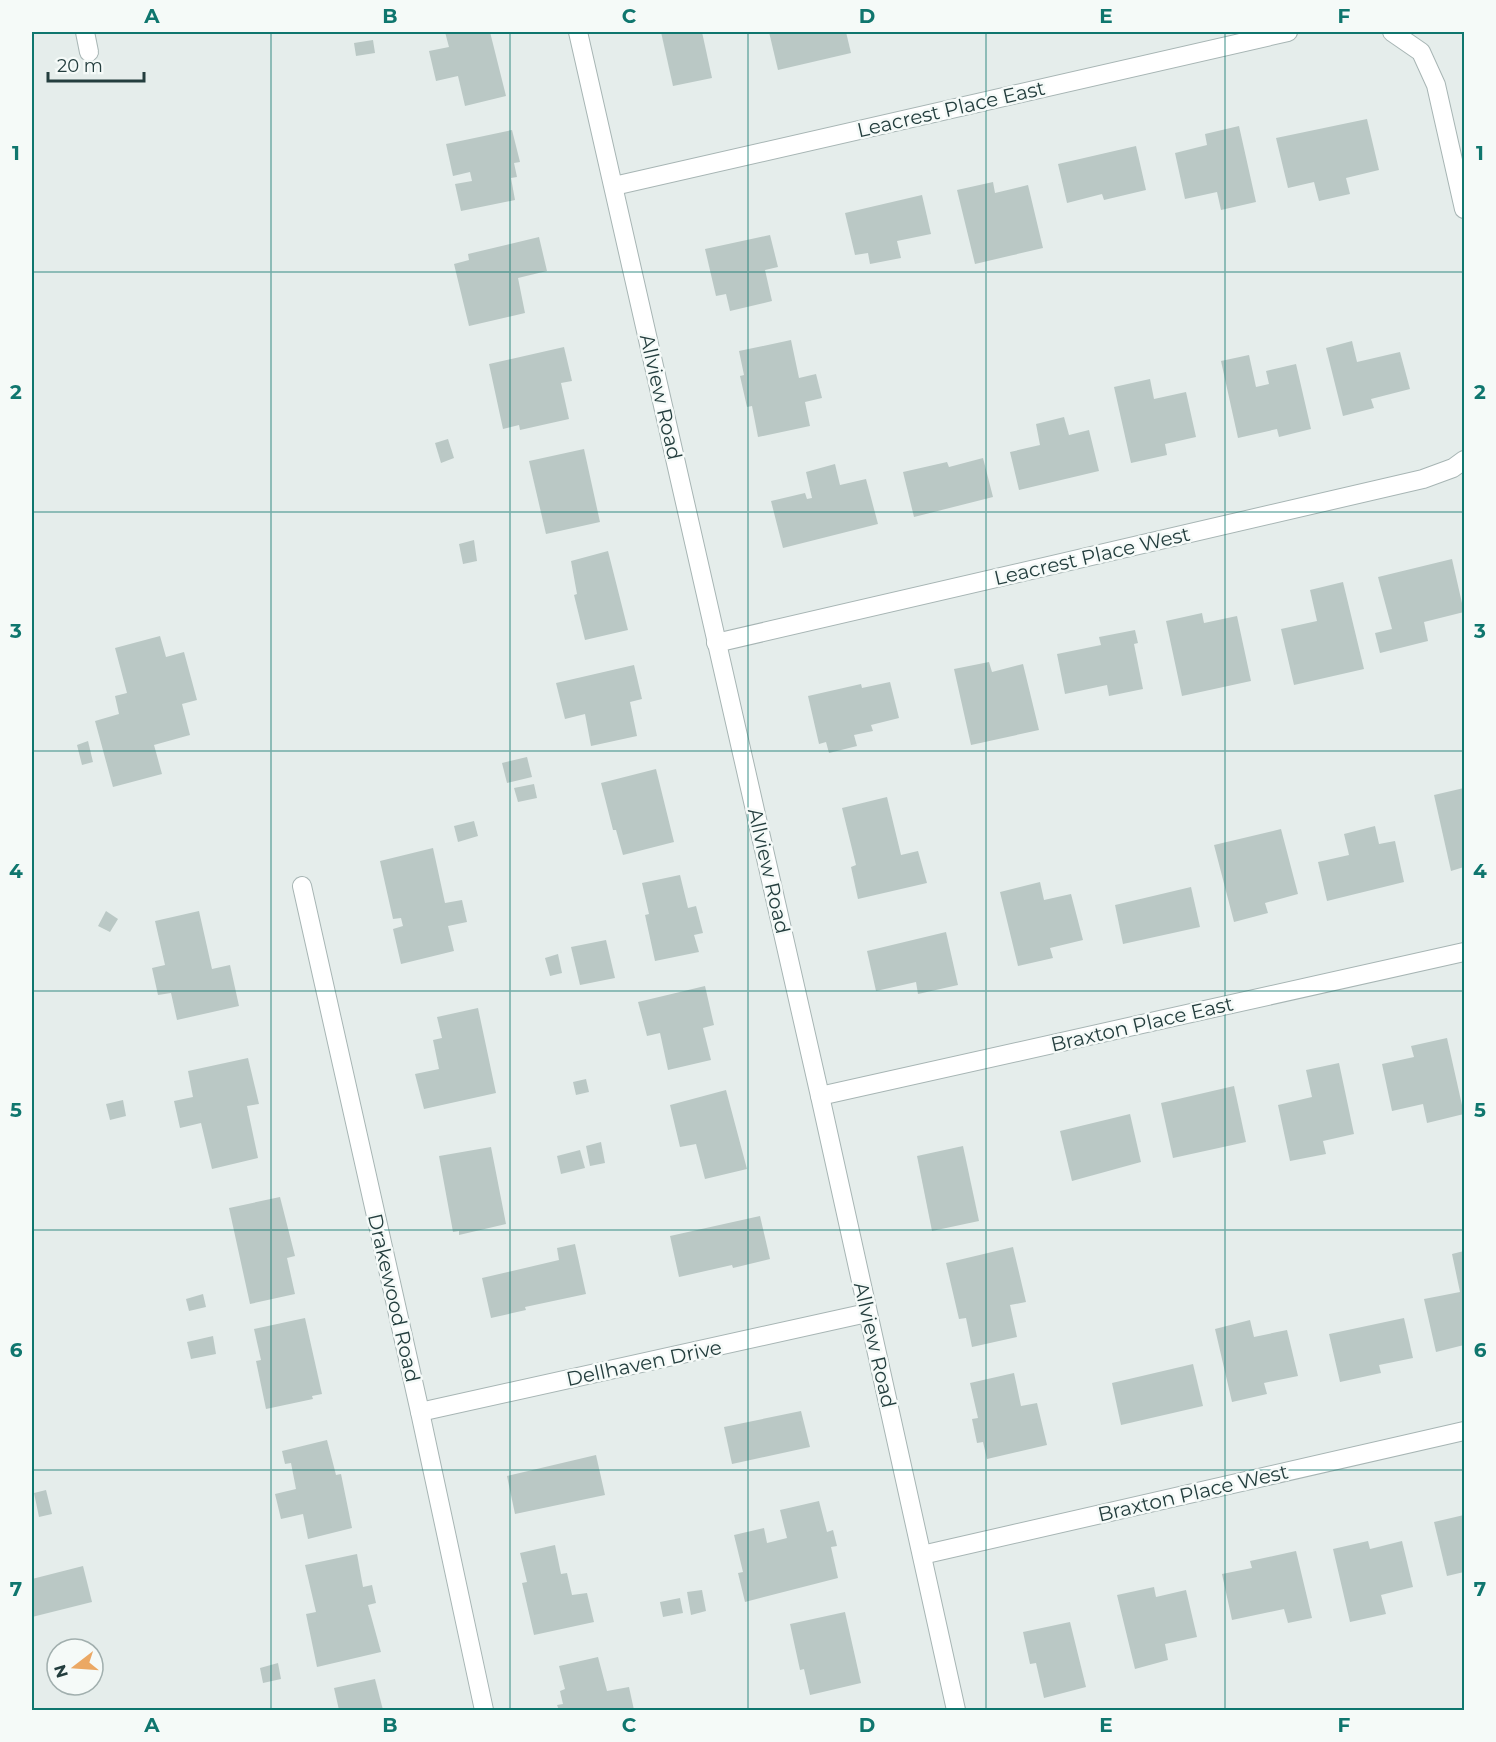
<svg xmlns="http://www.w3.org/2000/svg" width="1496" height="1742" font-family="Montserrat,sans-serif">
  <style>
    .building { fill: #bac8c5 }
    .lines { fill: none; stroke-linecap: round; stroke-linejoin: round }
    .minor-casing { stroke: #a7b5b4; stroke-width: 20 }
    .minor { stroke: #fff; stroke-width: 18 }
    .grid { fill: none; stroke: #0f766e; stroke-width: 1.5; stroke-opacity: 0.55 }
    .labels { text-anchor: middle; stroke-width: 5; stroke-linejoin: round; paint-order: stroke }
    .street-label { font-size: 20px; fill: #243e3e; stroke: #f5faf8 }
    .neatline { fill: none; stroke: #0f766e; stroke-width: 2 }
    .grid-label { font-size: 20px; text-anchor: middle; font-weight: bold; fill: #0f766e }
  </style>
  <rect width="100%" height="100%" fill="#e5edeb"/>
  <g class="building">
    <path d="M 445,32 L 490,32 L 506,96 L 465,106 L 458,76 L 436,81 L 429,51 L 449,47 Z"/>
    <path d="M 661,32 L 702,32 L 712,78 L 673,86 Z"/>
    <path d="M 769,32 L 846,32 L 851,53 L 778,70 Z"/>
    <path d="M 373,40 L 375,53 L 356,56 L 354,43 Z"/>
    <path d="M 1367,119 L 1379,170 L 1346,178 L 1350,194 L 1319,201 L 1314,182 L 1288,188 L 1276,138 Z"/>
    <path d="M 1239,126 L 1256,202 L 1221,210 L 1217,192 L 1185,199 L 1175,153 L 1207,145 L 1205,134 Z"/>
    <path d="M 512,130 L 520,162 L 514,163 L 517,177 L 511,178 L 515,200 L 461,211 L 455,184 L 472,181 L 470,172 L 453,176 L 446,144 Z"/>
    <path d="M 1136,146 L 1146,190 L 1104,200 L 1102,194 L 1067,203 L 1058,164 Z"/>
    <path d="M 993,182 L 995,193 L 1028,185 L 1043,248 L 975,264 L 957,190 Z"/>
    <path d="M 922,195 L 931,234 L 897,241 L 901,258 L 870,264 L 868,253 L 855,255 L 845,213 Z"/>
    <path d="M 770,235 L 778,267 L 765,270 L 772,301 L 730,311 L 726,294 L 716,296 L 705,249 Z"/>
    <path d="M 539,237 L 547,271 L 518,278 L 525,313 L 469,326 L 454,264 L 469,260 L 468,254 Z"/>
    <path d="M 791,340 L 799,378 L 816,374 L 822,398 L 805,402 L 810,426 L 758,437 L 752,406 L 747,407 L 740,376 L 744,375 L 739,351 Z"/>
    <path d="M 1352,341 L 1357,362 L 1400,352 L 1410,389 L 1371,399 L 1374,408 L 1343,416 L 1326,348 Z"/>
    <path d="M 564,347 L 572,381 L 561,383 L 569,419 L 520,430 L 519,425 L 503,429 L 489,364 Z"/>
    <path d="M 1249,355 L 1256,387 L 1269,384 L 1266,371 L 1296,364 L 1311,429 L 1279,437 L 1277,429 L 1238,438 L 1221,361 Z"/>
    <path d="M 1150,379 L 1154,399 L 1186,392 L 1196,437 L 1165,444 L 1167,455 L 1131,463 L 1114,387 Z"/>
    <path d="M 1064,417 L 1069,435 L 1089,430 L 1099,471 L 1019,490 L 1010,452 L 1040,445 L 1036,424 Z"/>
    <path d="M 448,439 L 454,458 L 441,463 L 435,443 Z"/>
    <path d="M 584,449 L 600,522 L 546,534 L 529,461 Z"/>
    <path d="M 983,458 L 993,497 L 914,517 L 903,472 L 947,462 L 949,467 Z"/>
    <path d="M 835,464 L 840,485 L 866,479 L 878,524 L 783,548 L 771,501 L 805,493 L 807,499 L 812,498 L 806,472 Z"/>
    <path d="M 474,540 L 477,561 L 463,564 L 459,544 Z"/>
    <path d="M 608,551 L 628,630 L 585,640 L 574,595 L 577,594 L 571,561 Z"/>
    <path d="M 1452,559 L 1464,612 L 1424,622 L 1428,641 L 1380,653 L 1375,633 L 1392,629 L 1378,577 Z"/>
    <path d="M 1343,582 L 1364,669 L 1294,685 L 1281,629 L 1317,621 L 1310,590 Z"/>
    <path d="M 1202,613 L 1204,623 L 1237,616 L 1251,681 L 1182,696 L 1166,621 Z"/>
    <path d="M 1135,630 L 1138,643 L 1134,644 L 1143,689 L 1109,696 L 1107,685 L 1065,694 L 1057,654 L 1101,645 L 1099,637 Z"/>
    <path d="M 160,636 L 166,657 L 184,652 L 197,700 L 182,704 L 190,735 L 154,745 L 162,774 L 113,787 L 95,721 L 119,714 L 115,696 L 127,693 L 115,648 Z"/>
    <path d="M 989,662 L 992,672 L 1023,664 L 1039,730 L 971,745 L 954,669 Z"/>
    <path d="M 634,665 L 642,699 L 630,702 L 637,736 L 591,746 L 585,714 L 565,719 L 556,683 Z"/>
    <path d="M 890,682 L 899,718 L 871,725 L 873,731 L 854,735 L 857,746 L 829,753 L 826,742 L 819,744 L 808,696 L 861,684 L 862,688 Z"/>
    <path d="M 88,741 L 93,762 L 82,765 L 77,745 Z"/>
    <path d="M 527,757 L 532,777 L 507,783 L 502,763 Z"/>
    <path d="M 656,769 L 674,842 L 623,855 L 616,830 L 613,830 L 601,783 Z"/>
    <path d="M 534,784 L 537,798 L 518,802 L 514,788 Z"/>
    <path d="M 1464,788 L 1464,867 L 1451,871 L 1434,795 Z"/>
    <path d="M 887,797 L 901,855 L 918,851 L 927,883 L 858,899 L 851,867 L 856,865 L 842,808 Z"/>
    <path d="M 474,821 L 478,836 L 458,842 L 454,826 Z"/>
    <path d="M 1375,826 L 1379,844 L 1395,841 L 1404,882 L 1327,901 L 1318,862 L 1349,855 L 1344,834 Z"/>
    <path d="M 1281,829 L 1298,894 L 1265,903 L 1268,913 L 1234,922 L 1214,845 Z"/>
    <path d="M 433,848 L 445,903 L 462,900 L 467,922 L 448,926 L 454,951 L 401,964 L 393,929 L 403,926 L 401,918 L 393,919 L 380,861 Z"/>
    <path d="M 680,875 L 688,908 L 696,906 L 703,933 L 694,935 L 699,952 L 655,961 L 645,915 L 649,914 L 642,883 Z"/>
    <path d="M 1040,882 L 1044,900 L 1071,894 L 1083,940 L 1050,948 L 1053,958 L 1018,966 L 1000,892 Z"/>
    <path d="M 1191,887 L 1200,927 L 1123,944 L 1115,905 Z"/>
    <path d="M 106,911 L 118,919 L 110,932 L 98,926 Z"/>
    <path d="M 199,911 L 212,969 L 230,965 L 239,1006 L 177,1020 L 171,993 L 158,995 L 152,968 L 165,965 L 155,921 Z"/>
    <path d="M 946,932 L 958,985 L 918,994 L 916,982 L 876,991 L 867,951 Z"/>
    <path d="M 606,940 L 615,978 L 580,985 L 571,947 Z"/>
    <path d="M 558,954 L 562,973 L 550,976 L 545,958 Z"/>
    <path d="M 705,986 L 714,1025 L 703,1028 L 711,1060 L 668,1070 L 660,1033 L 647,1036 L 638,1002 Z"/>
    <path d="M 478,1008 L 496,1093 L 424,1109 L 415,1074 L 439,1069 L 433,1040 L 442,1038 L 437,1017 Z"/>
    <path d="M 1447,1038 L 1464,1114 L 1427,1123 L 1423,1104 L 1392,1111 L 1382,1064 L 1414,1057 L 1411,1046 Z"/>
    <path d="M 248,1058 L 259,1104 L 247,1106 L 258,1158 L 212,1169 L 201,1123 L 180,1128 L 174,1101 L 193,1097 L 188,1071 Z"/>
    <path d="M 1339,1063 L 1354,1134 L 1323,1141 L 1326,1154 L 1290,1161 L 1278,1105 L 1312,1097 L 1306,1070 Z"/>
    <path d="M 586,1079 L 589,1092 L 576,1095 L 573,1082 Z"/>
    <path d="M 1234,1086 L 1246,1142 L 1173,1158 L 1161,1103 Z"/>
    <path d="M 726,1090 L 747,1169 L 705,1179 L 696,1144 L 680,1147 L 670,1105 Z"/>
    <path d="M 123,1100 L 126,1116 L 110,1120 L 106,1104 Z"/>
    <path d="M 1130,1114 L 1141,1162 L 1072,1181 L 1060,1131 Z"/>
    <path d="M 601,1142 L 605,1163 L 590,1166 L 586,1146 Z"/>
    <path d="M 963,1146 L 979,1221 L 932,1231 L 917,1156 Z"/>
    <path d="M 491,1147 L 506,1224 L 459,1235 L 459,1231 L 453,1232 L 439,1156 Z"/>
    <path d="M 580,1150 L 585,1168 L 561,1174 L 557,1156 Z"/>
    <path d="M 280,1197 L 295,1256 L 287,1258 L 295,1294 L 250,1304 L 229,1208 Z"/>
    <path d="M 760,1216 L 770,1259 L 733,1268 L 732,1265 L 679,1277 L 670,1236 Z"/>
    <path d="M 575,1244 L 586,1294 L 525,1307 L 526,1310 L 491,1318 L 482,1278 L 559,1260 L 557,1248 Z"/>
    <path d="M 1013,1247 L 1026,1302 L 1010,1305 L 1017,1337 L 972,1347 L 966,1318 L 959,1319 L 946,1263 Z"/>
    <path d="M 1464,1251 L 1464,1345 L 1436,1352 L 1424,1299 L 1460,1292 L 1452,1254 Z"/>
    <path d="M 203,1294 L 206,1307 L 189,1311 L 186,1299 Z"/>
    <path d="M 305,1318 L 322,1394 L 312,1396 L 313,1399 L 266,1409 L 256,1361 L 261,1360 L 254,1329 Z"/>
    <path d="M 1404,1318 L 1413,1358 L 1379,1365 L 1381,1373 L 1340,1382 L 1329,1334 Z"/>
    <path d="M 1250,1320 L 1254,1337 L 1287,1330 L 1298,1376 L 1264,1383 L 1267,1394 L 1232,1402 L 1215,1329 Z"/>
    <path d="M 213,1336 L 216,1354 L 191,1359 L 187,1342 Z"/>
    <path d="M 1193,1364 L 1203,1406 L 1121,1425 L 1112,1383 Z"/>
    <path d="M 1014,1373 L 1021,1406 L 1037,1403 L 1047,1445 L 987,1459 L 983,1442 L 977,1443 L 972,1419 L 978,1418 L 970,1383 Z"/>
    <path d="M 801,1411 L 810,1447 L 732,1464 L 724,1427 Z"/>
    <path d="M 327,1440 L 336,1475 L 341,1474 L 352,1528 L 308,1539 L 303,1514 L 281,1519 L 275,1494 L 296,1489 L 291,1463 L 285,1464 L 282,1451 Z"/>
    <path d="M 596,1455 L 605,1495 L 515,1514 L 507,1476 Z"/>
    <path d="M 46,1490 L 52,1514 L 39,1517 L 34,1493 Z"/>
    <path d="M 819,1501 L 827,1532 L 833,1530 L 837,1546 L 831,1547 L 838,1578 L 745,1602 L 738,1573 L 743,1572 L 734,1535 L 764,1528 L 767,1543 L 787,1538 L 780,1510 Z"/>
    <path d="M 1464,1515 L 1464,1572 L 1447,1576 L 1434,1522 Z"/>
    <path d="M 1368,1541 L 1370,1549 L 1402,1541 L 1413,1587 L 1381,1595 L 1386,1614 L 1350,1622 L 1333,1549 Z"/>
    <path d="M 555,1545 L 561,1574 L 567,1573 L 572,1595 L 587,1593 L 594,1622 L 534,1635 L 522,1583 L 527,1582 L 520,1553 Z"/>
    <path d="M 1296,1551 L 1312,1618 L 1288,1623 L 1284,1609 L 1232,1620 L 1222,1574 L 1252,1568 L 1250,1561 Z"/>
    <path d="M 357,1554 L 363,1587 L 372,1585 L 376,1603 L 368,1605 L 381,1652 L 317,1667 L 306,1614 L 316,1612 L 305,1565 Z"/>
    <path d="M 83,1566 L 92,1602 L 32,1617 L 32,1579 Z"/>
    <path d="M 1154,1587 L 1156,1597 L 1186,1590 L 1197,1637 L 1165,1644 L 1168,1660 L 1135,1669 L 1117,1595 Z"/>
    <path d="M 702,1590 L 706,1611 L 691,1615 L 687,1592 Z"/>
    <path d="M 680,1598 L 683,1613 L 663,1617 L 660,1602 Z"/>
    <path d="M 845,1612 L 861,1683 L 810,1695 L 804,1669 L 800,1670 L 790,1624 Z"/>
    <path d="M 1070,1622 L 1086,1687 L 1044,1698 L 1036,1663 L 1030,1664 L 1023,1632 Z"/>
    <path d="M 598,1657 L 607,1691 L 629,1687 L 634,1710 L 559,1710 L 557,1705 L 563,1704 L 560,1691 L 565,1689 L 559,1666 Z"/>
    <path d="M 278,1663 L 281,1679 L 263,1683 L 260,1668 Z"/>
    <path d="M 375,1679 L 383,1710 L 339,1710 L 334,1688 Z"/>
  </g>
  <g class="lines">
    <g class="minor-casing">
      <g id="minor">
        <path d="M 85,32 L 89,52"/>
        <path d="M 578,32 L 820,1096 L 956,1710"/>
        <path d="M 1392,32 L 1421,52 L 1436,85 L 1464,209"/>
        <path d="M 614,186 L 1288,32"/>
        <path d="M 716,643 L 1423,479 L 1453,468 L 1464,460"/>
        <path d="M 302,886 L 420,1412 L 484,1710"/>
        <path d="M 820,1096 L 1464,952"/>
        <path d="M 420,1412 L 867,1313"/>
        <path d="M 922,1555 L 1464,1431"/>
      </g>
    </g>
    <use href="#minor" class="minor"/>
  </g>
  <path class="grid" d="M 271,32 L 271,1710M 510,32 L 510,1710M 748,32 L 748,1710M 986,32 L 986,1710M 1225,32 L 1225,1710M 32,272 L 1464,272M 32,512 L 1464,512M 32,751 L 1464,751M 32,991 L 1464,991M 32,1230 L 1464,1230M 32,1470 L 1464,1470"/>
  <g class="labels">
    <g class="street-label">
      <text transform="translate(951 109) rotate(-13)" y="7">Leacrest Place East</text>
      <text transform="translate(661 397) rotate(77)" y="7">Allview Road</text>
      <text transform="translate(1092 556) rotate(-13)" y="7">Leacrest Place West</text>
      <text transform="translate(769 871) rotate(77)" y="7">Allview Road</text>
      <text transform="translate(1142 1024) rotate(-13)" y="7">Braxton Place East</text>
      <text transform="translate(394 1298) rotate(77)" y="7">Drakewood Road</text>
      <text transform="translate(875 1345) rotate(77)" y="7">Allview Road</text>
      <text transform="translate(644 1363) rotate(-12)" y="7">Dellhaven Drive</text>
      <text transform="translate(1193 1493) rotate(-13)" y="7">Braxton Place West</text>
    </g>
  </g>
  <rect width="1496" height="1742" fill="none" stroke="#f5faf8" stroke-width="66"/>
  <g transform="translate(75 1667) rotate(253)"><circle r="28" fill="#f5faf8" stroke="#a1afae" stroke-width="1.5"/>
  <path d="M0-4.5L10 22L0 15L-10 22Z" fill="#eba864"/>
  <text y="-9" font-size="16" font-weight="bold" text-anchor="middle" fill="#243e3e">N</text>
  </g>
  <path d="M48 72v9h96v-9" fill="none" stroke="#243e3e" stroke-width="3"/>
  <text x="57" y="72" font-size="18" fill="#243e3e" stroke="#f5faf8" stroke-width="4.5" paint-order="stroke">20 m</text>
  <rect x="33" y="33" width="1430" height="1676" class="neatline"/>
  <g class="grid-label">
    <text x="152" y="23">A</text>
    <text x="390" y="23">B</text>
    <text x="629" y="23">C</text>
    <text x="867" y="23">D</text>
    <text x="1106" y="23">E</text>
    <text x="1344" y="23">F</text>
    <text x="16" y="160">1</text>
    <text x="1480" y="160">1</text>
    <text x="16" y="399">2</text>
    <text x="1480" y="399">2</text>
    <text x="16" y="638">3</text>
    <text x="1480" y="638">3</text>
    <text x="16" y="878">4</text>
    <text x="1480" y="878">4</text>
    <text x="16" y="1117">5</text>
    <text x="1480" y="1117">5</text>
    <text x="16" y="1357">6</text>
    <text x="1480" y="1357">6</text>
    <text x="16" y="1596">7</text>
    <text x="1480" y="1596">7</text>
    <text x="152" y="1732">A</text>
    <text x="390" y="1732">B</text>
    <text x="629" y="1732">C</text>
    <text x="867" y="1732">D</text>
    <text x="1106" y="1732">E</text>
    <text x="1344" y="1732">F</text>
  </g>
</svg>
